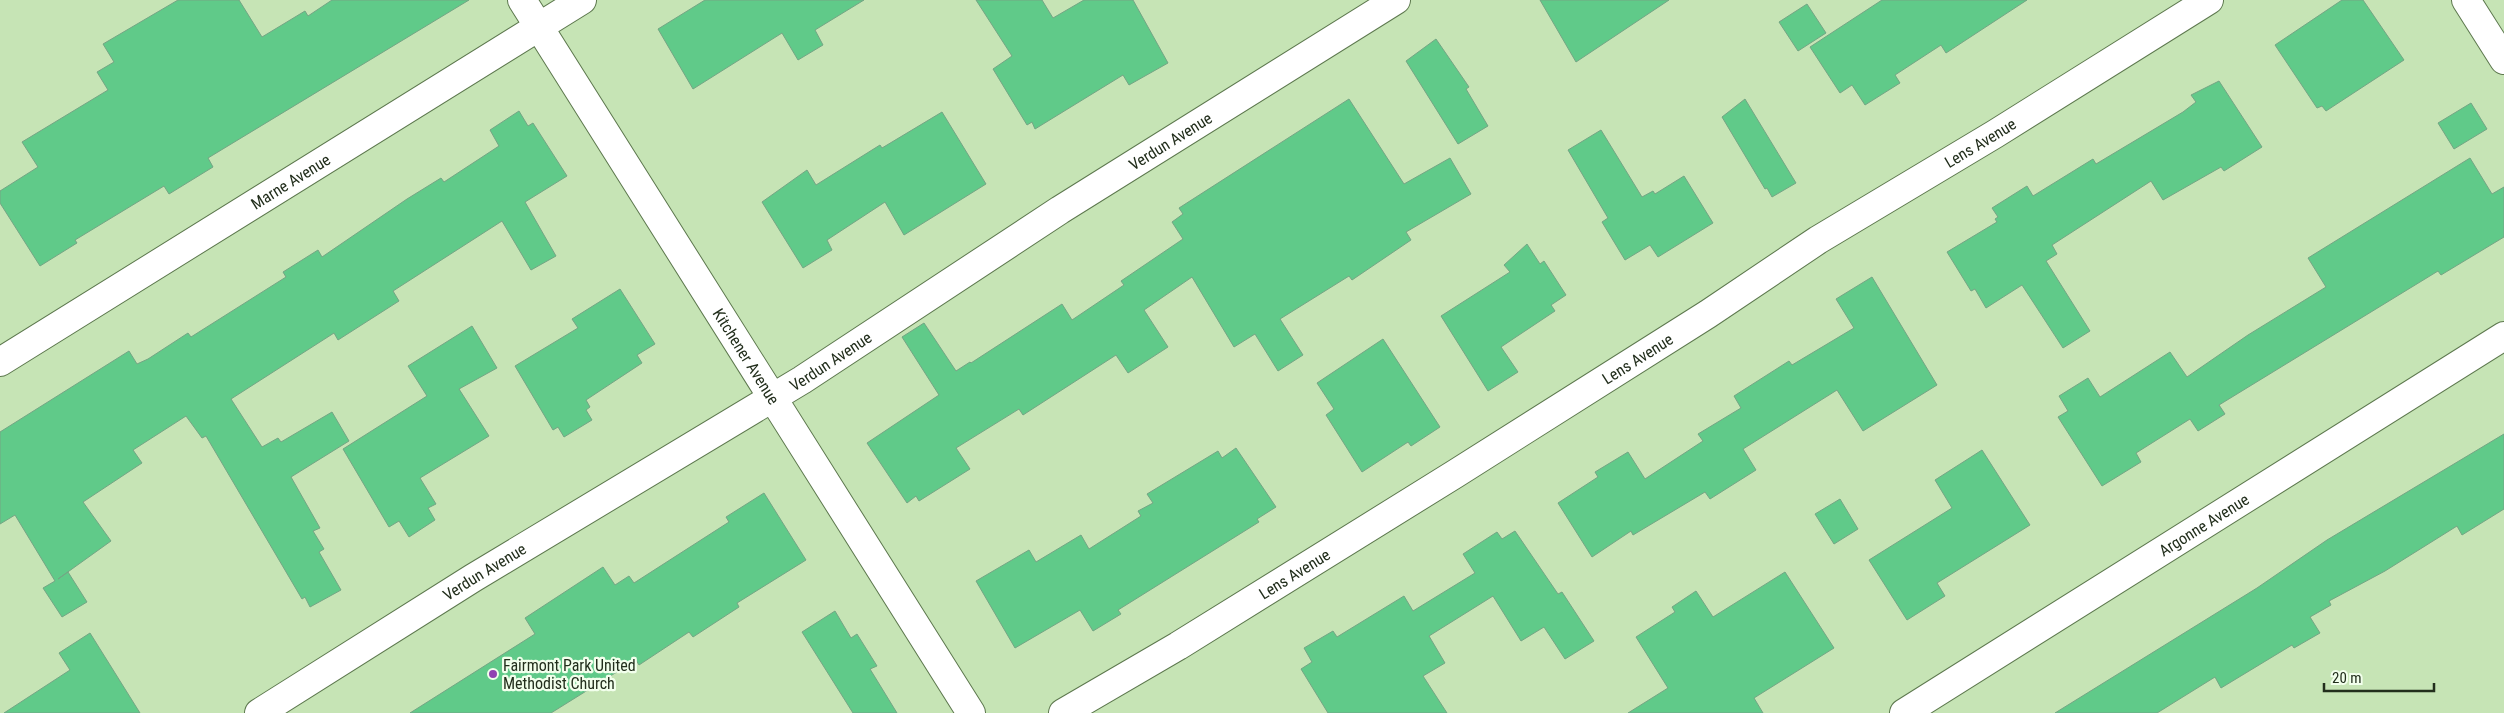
<svg xmlns="http://www.w3.org/2000/svg" width="2504" height="713" font-family="'Roboto Condensed',sans-serif">
  <style>
    .building { fill: #60ca89; stroke: #74a584 }
    .lines { fill: none; stroke-linecap: round; stroke-linejoin: round }
    .minor-casing { stroke: #5d784e; stroke-width: 30 }
    .minor { stroke: #fff; stroke-width: 28 }
    .poi-dot { fill: #9142b2; stroke: #f2ffec; stroke-width: 2 }
    .labels { text-anchor: middle; stroke-width: 4.5; stroke-linejoin: round; paint-order: stroke }
    .street-label { font-size: 16px; fill: #222e1c; stroke: #f2ffec }
    .poi-label { font-size: 16px; fill: #222e1c; stroke: #f2ffec; text-anchor: start }
  </style>
  <rect width="100%" height="100%" fill="#c6e4b5"/>
  <g class="building">
    <path d="M 178,0 L 239,0 L 262,37 L 305,11 L 308,16 L 332,0 L 469,0 L 208,158 L 213,167 L 169,194 L 164,186 L 75,240 L 77,243 L 40,266 L 0,203 L 0,191 L 38,167 L 22,142 L 108,90 L 97,72 L 114,62 L 103,44 Z"/>
    <path d="M 705,0 L 864,0 L 815,30 L 823,45 L 798,60 L 782,33 L 693,89 L 658,29 Z"/>
    <path d="M 976,0 L 1042,0 L 1053,18 L 1084,0 L 1133,0 L 1168,63 L 1129,85 L 1123,75 L 1035,129 L 1032,122 L 1027,125 L 993,69 L 1012,56 Z"/>
    <path d="M 1540,0 L 1669,0 L 1576,62 Z"/>
    <path d="M 1882,0 L 2027,0 L 1946,53 L 1941,45 L 1895,75 L 1900,83 L 1865,105 L 1852,85 L 1840,93 L 1810,47 Z"/>
    <path d="M 2342,0 L 2363,0 L 2404,60 L 2326,111 L 2322,106 L 2317,108 L 2275,45 Z"/>
    <path d="M 1807,4 L 1826,33 L 1798,51 L 1779,22 Z"/>
    <path d="M 1436,39 L 1469,87 L 1466,89 L 1488,126 L 1458,144 L 1406,61 Z"/>
    <path d="M 2219,81 L 2262,147 L 2224,171 L 2221,167 L 2163,200 L 2151,181 L 2052,245 L 2057,254 L 2046,261 L 2090,331 L 2063,348 L 2022,285 L 1986,308 L 1975,289 L 1971,291 L 1947,252 L 1997,222 L 1995,219 L 1998,217 L 1992,208 L 2027,186 L 2033,196 L 2093,159 L 2096,164 L 2183,112 L 2196,102 L 2191,95 Z"/>
    <path d="M 1349,99 L 1404,184 L 1450,158 L 1471,194 L 1406,232 L 1411,240 L 1352,280 L 1349,276 L 1280,319 L 1303,355 L 1278,371 L 1255,334 L 1234,347 L 1192,277 L 1144,310 L 1168,347 L 1128,373 L 1116,355 L 1023,415 L 1019,409 L 956,448 L 970,469 L 919,501 L 916,496 L 907,503 L 867,443 L 939,395 L 902,337 L 924,323 L 956,371 L 970,362 L 971,363 L 1062,304 L 1072,320 L 1124,285 L 1121,281 L 1183,239 L 1172,222 L 1183,214 L 1179,208 Z"/>
    <path d="M 1745,99 L 1796,183 L 1772,197 L 1767,188 L 1765,189 L 1722,117 Z"/>
    <path d="M 2471,103 L 2487,129 L 2454,149 L 2438,123 Z"/>
    <path d="M 519,111 L 528,126 L 533,123 L 567,176 L 525,202 L 556,256 L 531,270 L 502,221 L 393,291 L 399,301 L 338,340 L 334,333 L 231,399 L 262,447 L 278,438 L 281,442 L 332,412 L 349,441 L 291,477 L 320,528 L 313,531 L 324,549 L 319,552 L 341,590 L 310,607 L 305,597 L 302,599 L 206,436 L 202,438 L 186,416 L 133,450 L 142,463 L 83,502 L 111,541 L 58,579 L 68,572 L 87,602 L 62,617 L 43,588 L 55,581 L 15,515 L 0,524 L 0,432 L 129,351 L 137,364 L 148,359 L 188,333 L 191,337 L 286,277 L 283,272 L 318,250 L 322,257 L 407,199 L 441,178 L 444,182 L 499,146 L 490,130 Z"/>
    <path d="M 942,112 L 986,184 L 904,235 L 885,202 L 827,240 L 832,250 L 803,268 L 762,202 L 807,170 L 816,185 L 880,145 L 882,148 Z"/>
    <path d="M 1601,130 L 1642,197 L 1653,191 L 1655,194 L 1684,176 L 1713,223 L 1658,257 L 1650,245 L 1625,260 L 1602,222 L 1608,218 L 1568,150 Z"/>
    <path d="M 2470,158 L 2492,194 L 2504,187 L 2504,237 L 2441,275 L 2438,271 L 2219,405 L 2225,414 L 2198,431 L 2190,419 L 2136,453 L 2141,462 L 2102,486 L 2058,417 L 2068,411 L 2059,396 L 2088,378 L 2100,397 L 2170,352 L 2187,377 L 2248,335 L 2326,287 L 2308,258 Z"/>
    <path d="M 1527,244 L 1540,264 L 1544,261 L 1566,295 L 1551,305 L 1555,311 L 1501,347 L 1518,372 L 1488,391 L 1441,316 L 1510,272 L 1504,265 Z"/>
    <path d="M 1872,277 L 1937,385 L 1863,431 L 1837,390 L 1743,449 L 1756,470 L 1710,499 L 1705,492 L 1633,535 L 1631,531 L 1592,557 L 1558,503 L 1598,477 L 1595,472 L 1628,452 L 1645,479 L 1703,441 L 1698,434 L 1741,408 L 1734,396 L 1789,361 L 1792,365 L 1854,328 L 1836,299 Z"/>
    <path d="M 620,289 L 655,344 L 637,355 L 642,363 L 586,400 L 590,407 L 586,410 L 592,420 L 564,437 L 558,427 L 553,430 L 515,366 L 578,328 L 572,319 Z"/>
    <path d="M 472,326 L 497,368 L 459,389 L 489,436 L 420,478 L 436,504 L 428,508 L 435,520 L 409,537 L 399,521 L 389,527 L 343,449 L 427,396 L 408,366 Z"/>
    <path d="M 1383,339 L 1440,427 L 1411,446 L 1408,442 L 1362,472 L 1326,415 L 1334,409 L 1317,383 Z"/>
    <path d="M 2504,434 L 2504,509 L 2462,535 L 2457,526 L 2385,571 L 2329,601 L 2331,605 L 2310,617 L 2320,633 L 2294,648 L 2292,645 L 2221,688 L 2215,677 L 2157,713 L 2055,713 L 2257,588 L 2327,540 Z"/>
    <path d="M 1236,448 L 1276,507 L 1257,519 L 1259,522 L 1118,610 L 1121,614 L 1093,631 L 1080,610 L 1015,648 L 976,581 L 1029,550 L 1036,562 L 1081,535 L 1089,549 L 1141,516 L 1138,511 L 1153,503 L 1147,494 L 1218,451 L 1222,458 Z"/>
    <path d="M 1982,450 L 2030,525 L 1937,583 L 1945,596 L 1907,620 L 1869,560 L 1952,508 L 1935,480 Z"/>
    <path d="M 764,493 L 806,560 L 737,603 L 739,607 L 693,637 L 689,632 L 639,665 L 636,660 L 551,713 L 410,713 L 535,634 L 525,618 L 603,567 L 615,585 L 629,576 L 634,583 L 729,522 L 726,517 Z"/>
    <path d="M 1840,499 L 1858,529 L 1834,544 L 1815,514 Z"/>
    <path d="M 1515,531 L 1558,594 L 1562,592 L 1594,641 L 1565,659 L 1544,627 L 1521,641 L 1493,596 L 1429,636 L 1445,663 L 1423,676 L 1447,713 L 1328,713 L 1301,669 L 1312,662 L 1304,648 L 1333,631 L 1337,637 L 1404,596 L 1413,611 L 1475,573 L 1463,554 L 1497,532 L 1502,539 Z"/>
    <path d="M 1785,572 L 1834,648 L 1754,698 L 1763,713 L 1628,713 L 1668,688 L 1636,637 L 1675,612 L 1672,607 L 1696,591 L 1713,617 Z"/>
    <path d="M 835,611 L 851,638 L 857,634 L 877,666 L 870,669 L 897,713 L 853,713 L 802,632 Z"/>
    <path d="M 90,633 L 140,713 L 4,713 L 70,670 L 59,653 Z"/>
  </g>
  <g class="lines">
    <g class="minor-casing">
      <g id="minor">
        <path id="s1" d="M 522,0 L 971,713"/>
        <path d="M 2466,0 L 2504,60"/>
        <path id="s2" d="M 0,362 L 582,0"/>
        <path id="s3" d="M 259,713 L 473,578 L 802,380 L 1060,210 L 1396,0"/>
        <path id="s4" d="M 1063,713 L 1178,646 L 1455,474 L 1708,314 L 1818,240 L 1995,134 L 2209,0"/>
        <path id="s5" d="M 1904,713 L 2504,336"/>
      </g>
    </g>
    <use href="#minor" class="minor"/>
  </g>
  <circle class="poi-dot" cx="493" cy="674" r="5"/>
  <g class="labels">
    <g class="street-label">
      <text dy="6" stroke="none"><textPath href="#s3" startOffset="1076">Verdun Avenue</textPath></text>
      <text dy="6" stroke="none"><textPath href="#s4" startOffset="1080">Lens Avenue</textPath></text>
      <text dy="6" stroke="none"><textPath href="#s2" startOffset="342">Marne Avenue</textPath></text>
      <text dy="6" stroke="none"><textPath href="#s1" startOffset="421">Kitchener Avenue</textPath></text>
      <text dy="6" stroke="none"><textPath href="#s4" startOffset="675">Lens Avenue</textPath></text>
      <text dy="6" stroke="none"><textPath href="#s3" startOffset="671">Verdun Avenue</textPath></text>
      <text dy="6" stroke="none"><textPath href="#s5" startOffset="354">Argonne Avenue</textPath></text>
      <text dy="6" stroke="none"><textPath href="#s3" startOffset="266">Verdun Avenue</textPath></text>
      <text dy="6" stroke="none"><textPath href="#s4" startOffset="270">Lens Avenue</textPath></text>
    </g>
    <g class="poi-label">
      <text x="503" y="671">Fairmont Park United<tspan x="503" dy="18">Methodist Church</tspan></text>
    </g>
  </g>
  <path d="M2324 683v8h110v-8" fill="none" stroke="#222e1c" stroke-width="2.5"/>
  <text x="2332" y="683" font-size="15" fill="#222e1c" stroke="#f2ffec" stroke-width="4" paint-order="stroke">20 m</text>
</svg>
